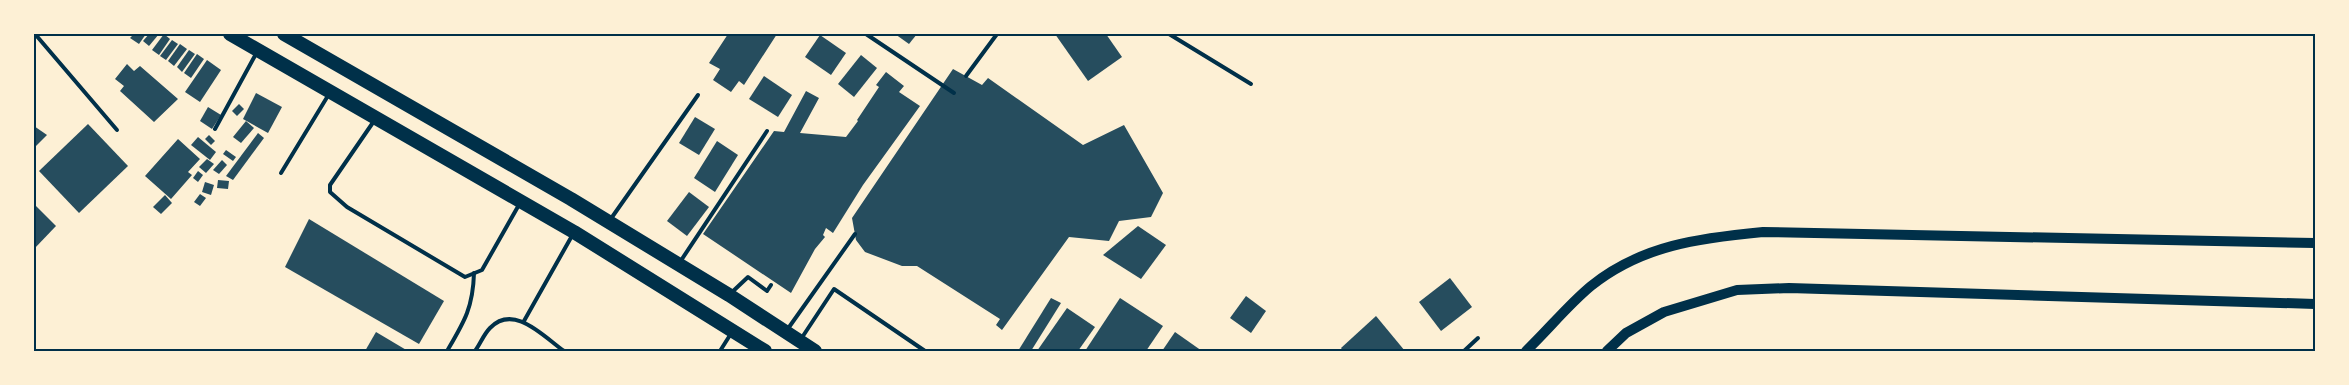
<svg xmlns="http://www.w3.org/2000/svg" width="2349" height="385" font-family="'Nunito Sans',sans-serif">
  <style>
    .building { fill: #264d5e }
    .lines { fill: none; stroke-linecap: round; stroke-linejoin: round }
    .service { stroke: #003049; stroke-width: 4 }
    .secondary { stroke: #003049; stroke-width: 10 }
    .trunk { stroke: #003049; stroke-width: 14 }
    .neatline { fill: none; stroke: #003049; stroke-width: 2 }
  </style>
  <rect width="100%" height="100%" fill="#fdf0d5"/>
  <g class="building">
    <path d="M 134,34 L 146,34 L 139,44 L 130,38 Z"/>
    <path d="M 149,34 L 159,34 L 149,46 L 143,41 Z"/>
    <path d="M 164,34 L 170,39 L 159,55 L 152,50 Z"/>
    <path d="M 728,34 L 777,34 L 744,85 L 739,81 L 731,92 L 713,80 L 720,69 L 709,63 Z"/>
    <path d="M 895,34 L 917,34 L 909,44 Z"/>
    <path d="M 1055,34 L 1106,34 L 1122,57 L 1088,81 Z"/>
    <path d="M 820,35 L 846,53 L 831,75 L 805,57 Z"/>
    <path d="M 172,40 L 178,44 L 166,60 L 160,56 Z"/>
    <path d="M 180,44 L 187,49 L 174,66 L 168,61 Z"/>
    <path d="M 189,50 L 195,54 L 182,72 L 177,67 Z"/>
    <path d="M 197,54 L 204,59 L 191,78 L 184,73 Z"/>
    <path d="M 861,55 L 877,68 L 854,97 L 838,84 Z"/>
    <path d="M 207,60 L 221,70 L 200,102 L 185,92 Z"/>
    <path d="M 127,64 L 134,71 L 140,66 L 178,99 L 154,122 L 120,91 L 124,86 L 115,79 Z"/>
    <path d="M 953,69 L 982,85 L 988,78 L 1083,145 L 1124,125 L 1163,193 L 1151,217 L 1119,221 L 1109,241 L 1069,237 L 1002,330 L 996,325 L 1000,319 L 917,266 L 902,266 L 865,252 L 856,240 L 852,218 Z"/>
    <path d="M 886,72 L 904,86 L 899,92 L 920,106 L 863,185 L 833,233 L 826,228 L 823,235 L 825,237 L 815,249 L 791,293 L 703,234 L 774,131 L 784,132 L 806,91 L 819,98 L 800,133 L 846,137 L 858,121 L 857,120 L 879,87 L 876,85 Z"/>
    <path d="M 764,76 L 792,95 L 778,117 L 749,99 Z"/>
    <path d="M 256,93 L 282,107 L 268,133 L 243,119 Z"/>
    <path d="M 239,104 L 244,109 L 237,116 L 232,111 Z"/>
    <path d="M 208,107 L 221,115 L 212,129 L 200,121 Z"/>
    <path d="M 695,117 L 715,129 L 699,155 L 679,143 Z"/>
    <path d="M 246,121 L 254,128 L 241,143 L 233,137 Z"/>
    <path d="M 88,124 L 128,166 L 79,213 L 39,171 Z"/>
    <path d="M 34,126 L 47,135 L 34,148 Z"/>
    <path d="M 258,133 L 264,138 L 233,180 L 226,176 Z"/>
    <path d="M 209,135 L 215,141 L 211,145 L 205,139 Z"/>
    <path d="M 198,137 L 216,152 L 210,160 L 191,145 Z"/>
    <path d="M 178,139 L 200,159 L 188,172 L 192,175 L 171,199 L 145,176 Z"/>
    <path d="M 717,141 L 738,155 L 715,192 L 694,178 Z"/>
    <path d="M 226,150 L 236,157 L 233,161 L 223,154 Z"/>
    <path d="M 207,159 L 214,164 L 206,173 L 199,167 Z"/>
    <path d="M 222,160 L 227,165 L 219,174 L 213,170 Z"/>
    <path d="M 198,171 L 203,175 L 198,182 L 193,178 Z"/>
    <path d="M 218,180 L 229,181 L 228,189 L 217,188 Z"/>
    <path d="M 205,182 L 214,185 L 211,195 L 202,192 Z"/>
    <path d="M 689,192 L 709,207 L 687,236 L 667,221 Z"/>
    <path d="M 200,194 L 206,198 L 200,206 L 194,202 Z"/>
    <path d="M 165,195 L 172,203 L 161,214 L 153,207 Z"/>
    <path d="M 34,204 L 56,226 L 34,249 Z"/>
    <path d="M 309,219 L 444,301 L 419,344 L 285,267 Z"/>
    <path d="M 1138,226 L 1166,245 L 1141,279 L 1103,255 Z"/>
    <path d="M 1450,278 L 1472,307 L 1441,331 L 1419,302 Z"/>
    <path d="M 1246,296 L 1266,311 L 1251,333 L 1230,318 Z"/>
    <path d="M 1051,298 L 1061,303 L 1031,351 L 1018,351 Z"/>
    <path d="M 1120,298 L 1163,326 L 1146,351 L 1085,351 Z"/>
    <path d="M 1067,308 L 1095,327 L 1078,351 L 1037,351 Z"/>
    <path d="M 1376,316 L 1405,351 L 1343,351 L 1341,348 Z"/>
    <path d="M 376,332 L 408,351 L 365,351 Z"/>
    <path d="M 1175,332 L 1202,351 L 1162,351 Z"/>
  </g>
  <g class="lines">
    <g class="service">
      <path d="M 35,34 L 117,130"/>
      <path d="M 866,34 L 954,93"/>
      <path d="M 1169,34 L 1251,84"/>
      <path d="M 966,76 L 997,34"/>
      <path d="M 374,121 L 330,185 L 330,192 L 347,207 L 465,277 L 482,270 L 520,203"/>
      <path d="M 215,129 L 257,52"/>
      <path d="M 281,173 L 329,94"/>
      <path d="M 610,220 L 698,95"/>
      <path d="M 680,262 L 767,131"/>
      <path d="M 730,294 L 748,277 L 767,291 L 771,285"/>
      <path d="M 524,321 L 573,234"/>
      <path d="M 787,330 L 855,234"/>
      <path d="M 801,339 L 834,289 L 925,351"/>
      <path d="M 447,351 C 464,322 473,308 474,273"/>
      <path d="M 475,351 C 480,344 484,334 490,328 C 514,303 544,337 564,351"/>
      <path d="M 720,351 L 732,332"/>
      <path d="M 1464,351 L 1478,338"/>
    </g>
    <g class="secondary">
      <path d="M 1526,351 C 1548,330 1568,305 1591,286 C 1642,245 1700,238 1763,232 L 2315,243"/>
      <path d="M 1607,351 L 1626,333 L 1664,312 L 1737,290 L 1789,288 L 2315,304"/>
    </g>
    <g class="trunk">
      <path d="M 230,34 L 574,232 L 765,351"/>
      <path d="M 284,34 L 571,199 L 729,295 L 815,351"/>
    </g>
  </g>
  <rect width="2349" height="385" fill="none" stroke="#fdf0d5" stroke-width="70"/>
  <rect x="35" y="35" width="2279" height="315" class="neatline"/>
</svg>
